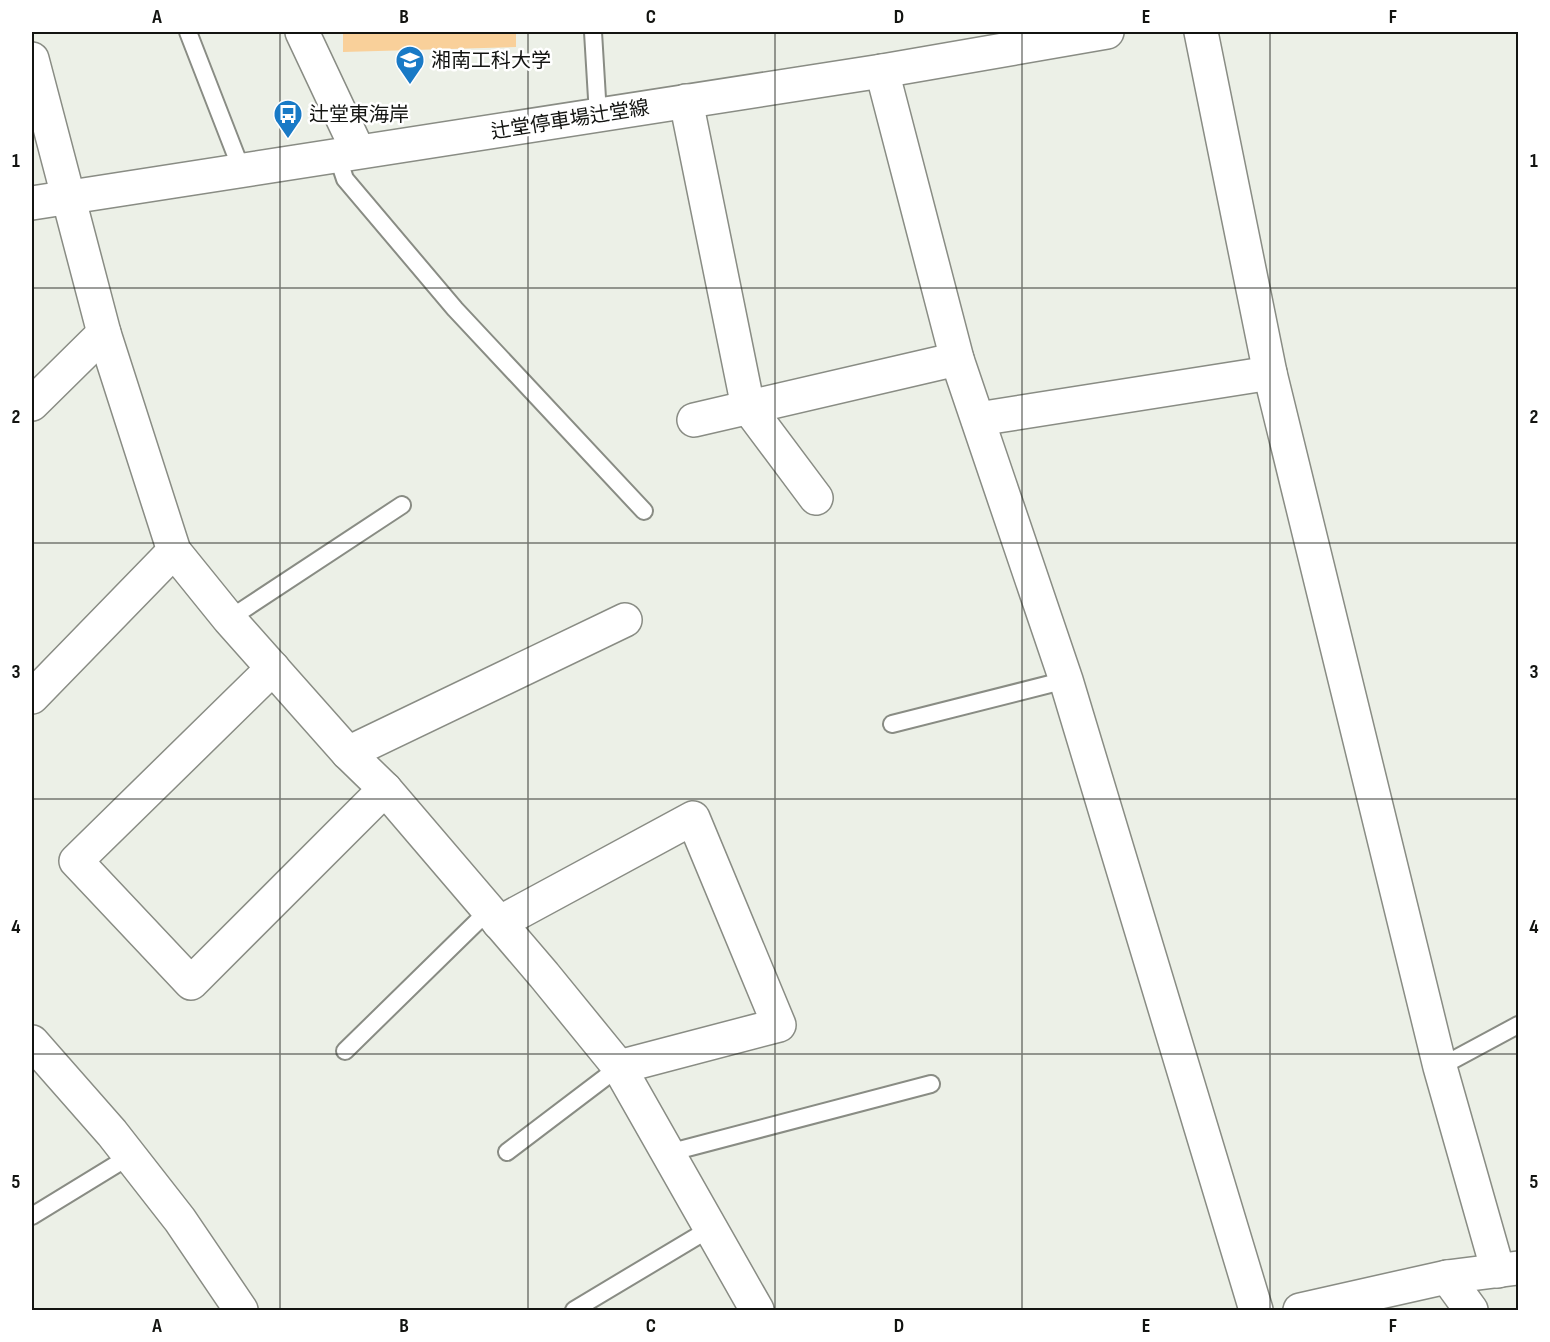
<svg xmlns="http://www.w3.org/2000/svg" width="1550" height="1342" font-family="'Sofia Sans Condensed','Noto Sans JP',sans-serif">
  <style>
    .green { fill: #f9d09a }
    .lines { fill: none; stroke-linecap: round; stroke-linejoin: round }
    .service-casing { stroke: #898c84; stroke-width: 20 }
    .minor-casing { stroke: #898c84; stroke-width: 36 }
    .tertiary-casing { stroke: #898c84; stroke-width: 36 }
    .secondary-casing { stroke: #898c84; stroke-width: 36 }
    .service { stroke: #fff; stroke-width: 16 }
    .minor { stroke: #fff; stroke-width: 33 }
    .tertiary { stroke: #fff; stroke-width: 33 }
    .secondary { stroke: #fff; stroke-width: 33 }
    .grid { fill: none; stroke: #131411; stroke-width: 1.5; stroke-opacity: 0.55 }
    .labels { text-anchor: middle; stroke-width: 5; stroke-linejoin: round; paint-order: stroke }
    .poi-label { font-size: 20px; fill: #131411; stroke: #fff; text-anchor: start }
    .street-label { font-size: 20px; fill: #131411; stroke: #fff }
    .neatline { fill: none; stroke: #131411; stroke-width: 2 }
    .grid-label { font-size: 20px; text-anchor: middle; font-weight: bold; fill: #131411 }
  </style>
  <rect width="100%" height="100%" fill="#ecf0e7"/>
  <path class="green" d="M 343,32 L 516,32 L 516,47 L 343,52 Z"/>
  <g class="lines">
    <g class="service-casing">
      <g id="service">
        <path d="M 188,32 L 242,171"/>
        <path d="M 593,32 L 598,115"/>
        <path d="M 337,155 L 345,179 L 455,309 L 644,511"/>
        <path d="M 229,619 L 402,505"/>
        <path d="M 892,724 L 1066,680"/>
        <path d="M 345,1051 L 488,911"/>
        <path d="M 1440,1067 L 1518,1025"/>
        <path d="M 507,1152 L 619,1067"/>
        <path d="M 668,1153 L 931,1084"/>
        <path d="M 32,1216 L 130,1156"/>
        <path d="M 574,1310 L 711,1228"/>
      </g>
    </g>
    <g class="minor-casing">
      <g id="minor">
        <path d="M 1201,32 L 1270,373 L 1440,1067 L 1498,1271"/>
        <path d="M 32,59 L 104,333 L 174,551 L 229,619 L 348,753 L 385,789 L 544,975 L 619,1067 L 757,1310"/>
        <path d="M 882,71 L 957,359 L 1066,680 L 1256,1310"/>
        <path d="M 686,101 L 748,407 L 816,498"/>
        <path d="M 32,404 L 104,333"/>
        <path d="M 978,419 L 1270,373"/>
        <path d="M 694,420 L 957,359"/>
        <path d="M 273,668 L 76,861 L 191,983 L 385,789"/>
        <path d="M 32,697 L 174,551"/>
        <path d="M 348,753 L 625,620"/>
        <path d="M 499,923 L 693,818 L 779,1025 L 619,1067"/>
        <path d="M 32,1042 L 112,1133 L 180,1220 L 241,1310"/>
        <path d="M 1447,1277 L 1471,1310"/>
        <path d="M 1300,1310 L 1447,1277 L 1518,1268"/>
      </g>
    </g>
    <g class="tertiary-casing">
      <path id="tertiary" d="M 302,32 L 358,151"/>
    </g>
    <g class="secondary-casing">
      <path id="secondary" d="M 32,203 L 882,71 L 1107,32"/>
    </g>
    <use href="#service" class="service"/>
    <use href="#minor" class="minor"/>
    <use href="#tertiary" class="tertiary"/>
    <use href="#secondary" class="secondary"/>
  </g>
  <path class="grid" d="M 280,32 L 280,1310M 528,32 L 528,1310M 775,32 L 775,1310M 1022,32 L 1022,1310M 1270,32 L 1270,1310M 32,288 L 1518,288M 32,543 L 1518,543M 32,799 L 1518,799M 32,1054 L 1518,1054"/>
  <defs>
    <g id="university-pin" transform="scale(1.5)"><path d="M0 17L-7.5 6A9.5 9.5 0 1 1 7.5 6Z" fill="#197ac6" stroke="#fff"/><path d="M0-5L7-2L0 1L-7-2ZM-4 1L0 2.5L4 1V4Q0 6-4 4Z" fill="#fff"/></g>
    <g id="bus-pin" transform="scale(1.5)"><path d="M0 17L-7.5 6A9.5 9.5 0 1 1 7.5 6Z" fill="#197ac6" stroke="#fff"/><path d="M-5-6H5V4H4V6H2V4H-2V6H-4V4H-5ZM-3.5-4V0h7V-4ZM-3.5 1.2v1.5H-2V1.2ZM2 1.2v1.5H3.5V1.2Z" fill="#fff"/></g>
  </defs>
  <g fill-rule="evenodd">
    <use href="#university-pin" x="410" y="60"/>
    <use href="#bus-pin" x="288" y="114"/>
  </g>
  <g class="labels">
    <g class="poi-label">
      <text x="431" y="67">湘南工科大学</text>
      <text x="309" y="121">辻堂東海岸</text>
    </g>
    <g class="street-label">
      <text transform="translate(570 119) rotate(-9)" y="7">辻堂停車場辻堂線</text>
    </g>
  </g>
  <rect width="1550" height="1342" fill="none" stroke="#ffffff" stroke-width="66"/>
  <rect x="33" y="33" width="1484" height="1276" class="neatline"/>
  <g class="grid-label">
    <text x="157" y="23">A</text>
    <text x="404" y="23">B</text>
    <text x="651" y="23">C</text>
    <text x="899" y="23">D</text>
    <text x="1146" y="23">E</text>
    <text x="1393" y="23">F</text>
    <text x="16" y="167">1</text>
    <text x="1534" y="167">1</text>
    <text x="16" y="423">2</text>
    <text x="1534" y="423">2</text>
    <text x="16" y="678">3</text>
    <text x="1534" y="678">3</text>
    <text x="16" y="933">4</text>
    <text x="1534" y="933">4</text>
    <text x="16" y="1188">5</text>
    <text x="1534" y="1188">5</text>
    <text x="157" y="1332">A</text>
    <text x="404" y="1332">B</text>
    <text x="651" y="1332">C</text>
    <text x="899" y="1332">D</text>
    <text x="1146" y="1332">E</text>
    <text x="1393" y="1332">F</text>
  </g>
</svg>
